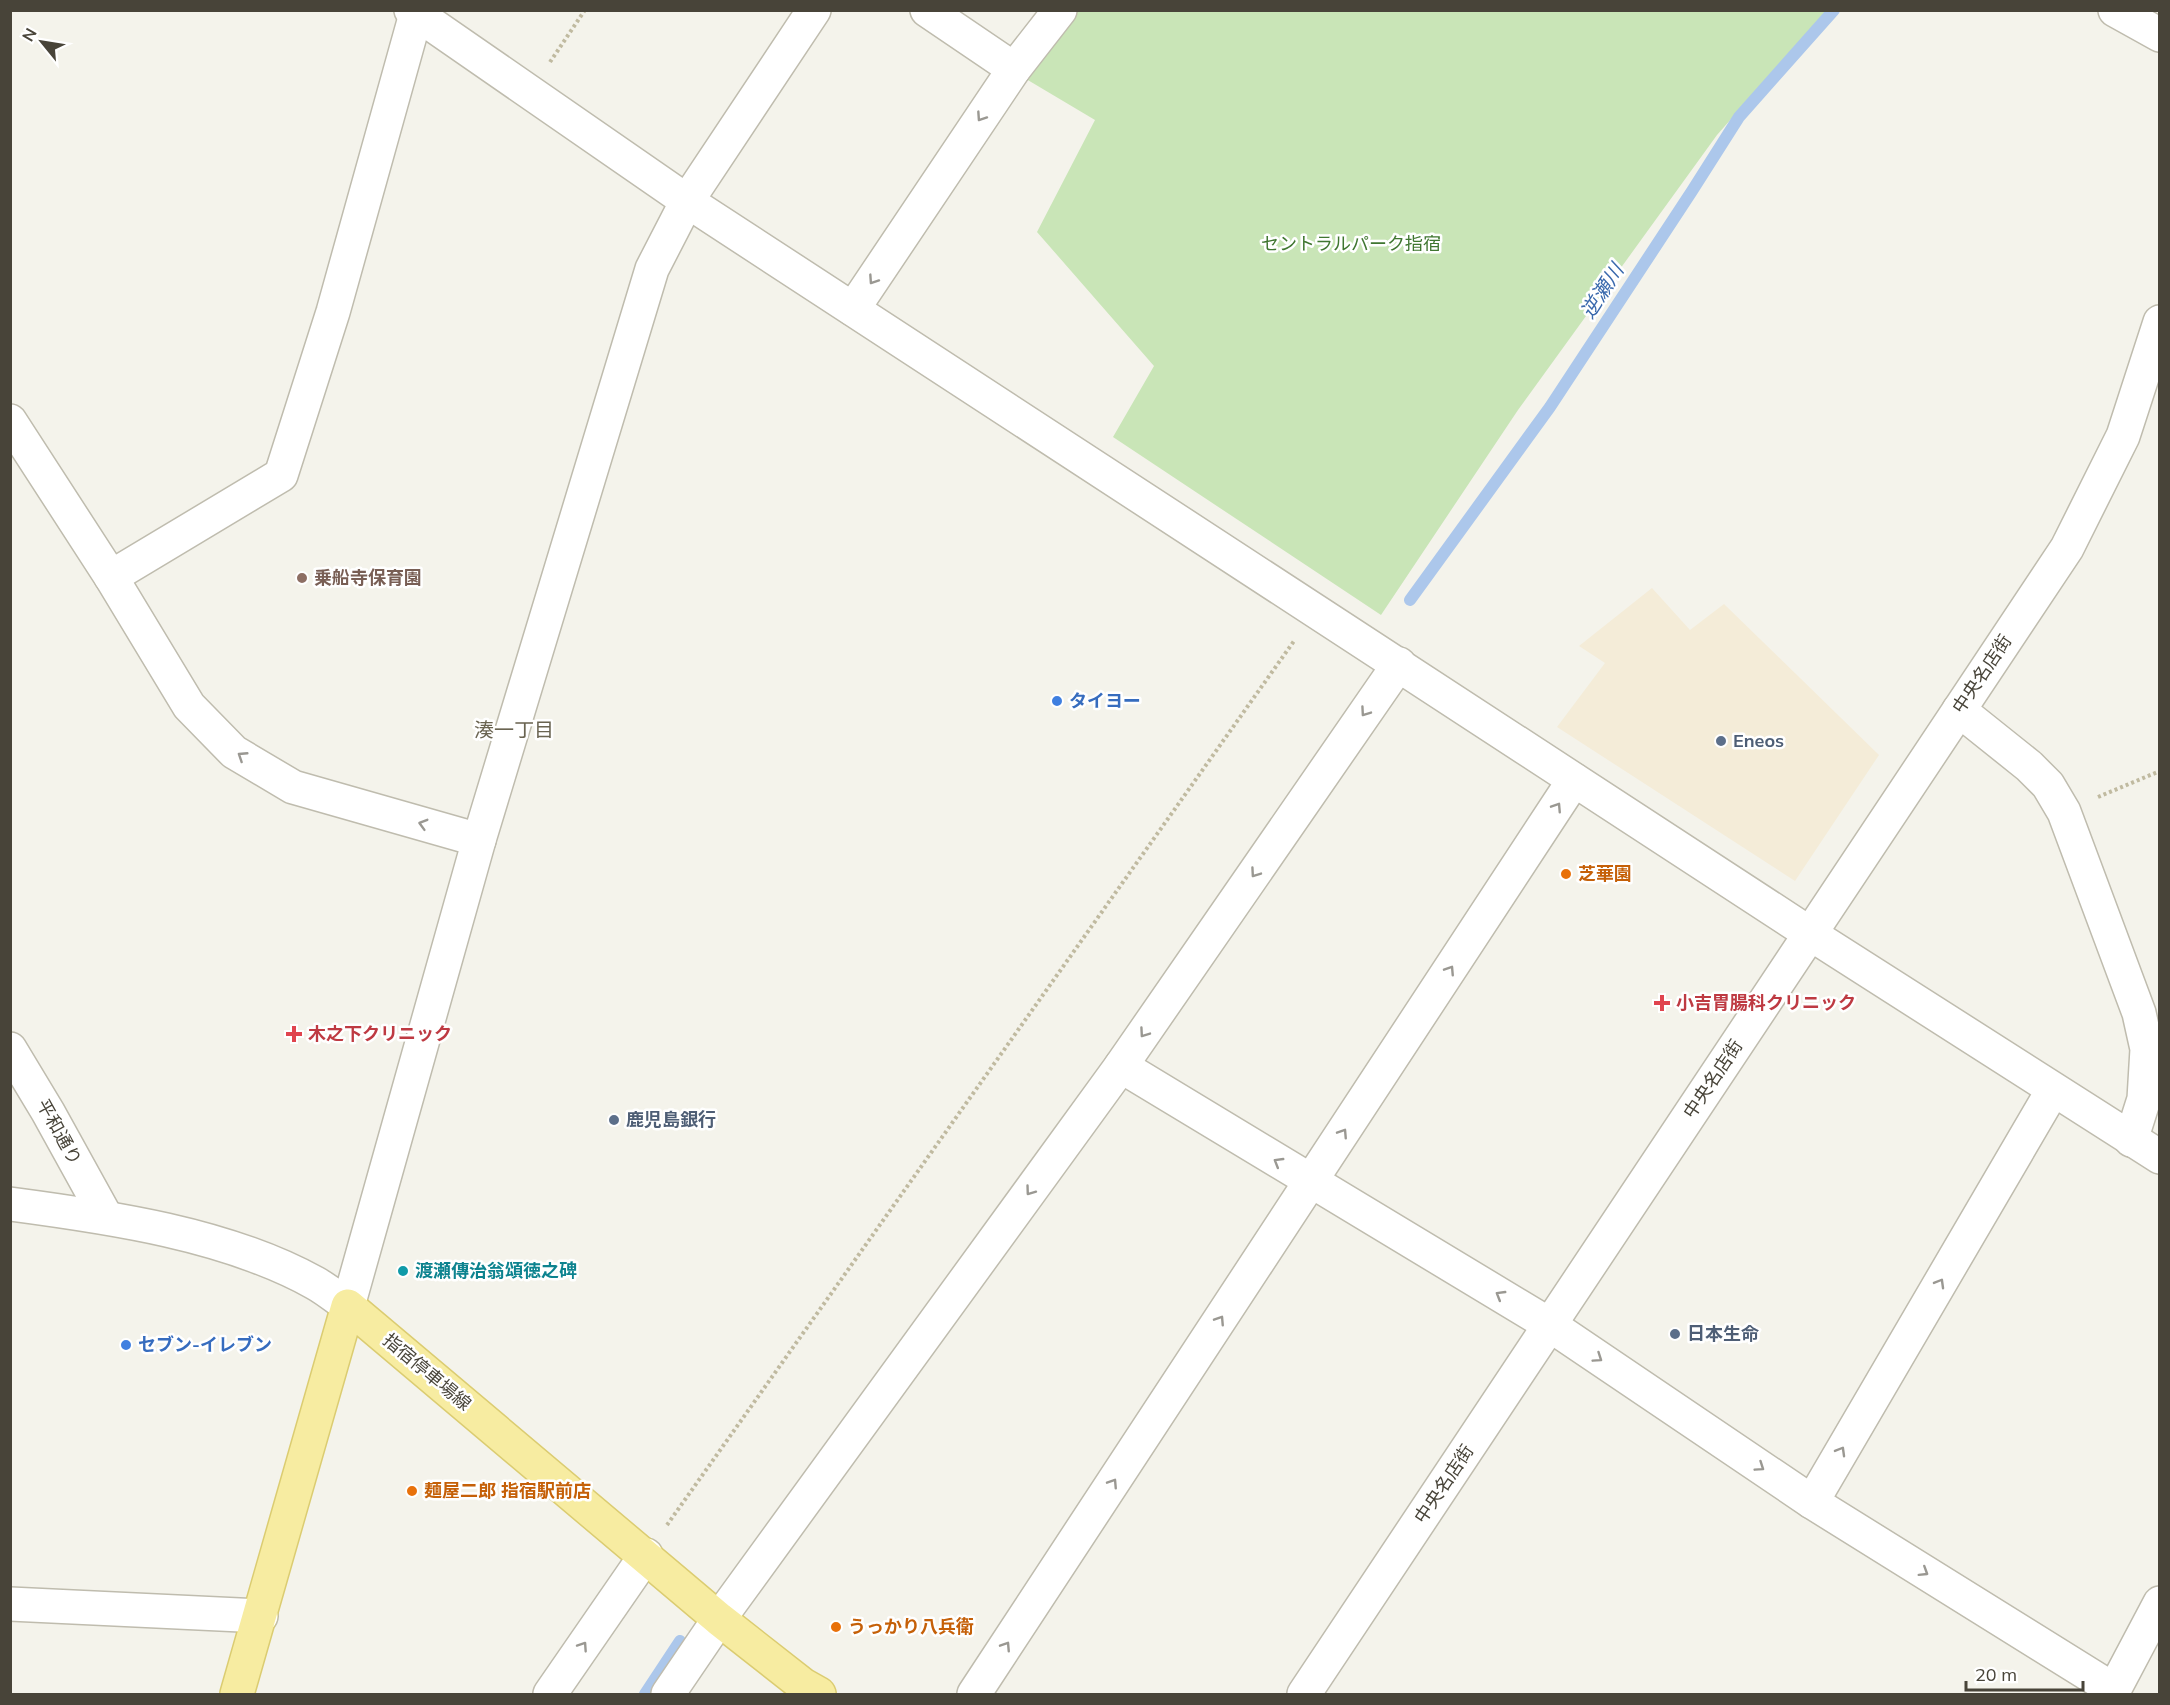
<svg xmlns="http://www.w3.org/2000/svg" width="2170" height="1705" font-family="Mulish,'Noto Sans JP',sans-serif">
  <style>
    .commercial { fill: #f4ecd8 }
    .green { fill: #c9e5b7 }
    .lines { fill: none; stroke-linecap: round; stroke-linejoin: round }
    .stream { stroke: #acc7eb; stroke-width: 12 }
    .minor-casing { stroke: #bfbcae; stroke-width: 36 }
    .major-casing { stroke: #dbcc71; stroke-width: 36 }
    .path { stroke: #c0baa0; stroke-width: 4; stroke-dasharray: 3 3; stroke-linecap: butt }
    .minor { stroke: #fff; stroke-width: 33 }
    .major { stroke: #f7eca1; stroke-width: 33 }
    .oneway { stroke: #9a9892 }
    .education-dot { fill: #8d6e63; stroke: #fff; stroke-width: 2 }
    .shop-dot { fill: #3f7fe0; stroke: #fff; stroke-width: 2 }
    .service-dot { fill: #5c6f8a; stroke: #fff; stroke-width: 2 }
    .food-dot { fill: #e8710a; stroke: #fff; stroke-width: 2 }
    .health-dot { fill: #e0444e; stroke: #fff; stroke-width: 2 }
    .culture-dot { fill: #0f9aa8; stroke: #fff; stroke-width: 2 }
    .labels { text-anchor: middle; stroke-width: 5; stroke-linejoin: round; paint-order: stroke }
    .park-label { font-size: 18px; fill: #3f7630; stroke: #fff }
    .education-label { font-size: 18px; font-weight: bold; fill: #785e54; stroke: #fff; text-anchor: start }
    .street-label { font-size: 18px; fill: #484439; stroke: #fff }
    .shop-label { font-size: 18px; font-weight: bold; fill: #366cbe; stroke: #fff; text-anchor: start }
    .service-label { font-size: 18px; font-weight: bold; fill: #4e5e75; stroke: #fff; text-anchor: start }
    .food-label { font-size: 18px; font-weight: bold; fill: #c56008; stroke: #fff; text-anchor: start }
    .health-label { font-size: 18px; font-weight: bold; fill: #be3a42; stroke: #fff; text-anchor: start }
    .culture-label { font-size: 18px; font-weight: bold; fill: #0d838f; stroke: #fff; text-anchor: start }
    .water-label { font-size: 20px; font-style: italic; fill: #3a69ac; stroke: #fff }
    .neighbourhood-label { font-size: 20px; fill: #6a6451; stroke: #fff }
  </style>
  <rect width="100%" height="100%" fill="#f4f3eb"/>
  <path class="commercial" d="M 1652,588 L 1690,630 L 1724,604 L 1879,755 L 1795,881 L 1557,727 L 1605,663 L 1579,646 Z"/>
  <path class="green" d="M 1073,11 L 1829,11 L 1788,54 L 1717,135 L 1518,410 L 1381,615 L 1113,437 L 1154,366 L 1037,232 L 1095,120 L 1021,76 Z"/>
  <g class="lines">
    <g class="stream">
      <path d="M 1410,600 L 1550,407 L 1692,191 L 1739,117 L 1834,10"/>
      <path d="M 645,1694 L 680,1641"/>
    </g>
    <g class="minor-casing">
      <g id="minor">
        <path d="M 411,10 L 687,201 L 1809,933 L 2160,1157"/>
        <path d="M 927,10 L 1014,69"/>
        <path d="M 2115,10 L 2160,35"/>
        <path d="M 853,309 L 1014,69 L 1060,10"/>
        <path d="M 10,421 L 111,577 L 189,706 L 234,752 L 293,787 L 479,840"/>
        <path d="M 111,577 L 281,475 L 333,312 L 416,14"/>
        <path d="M 1959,710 L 2029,766 L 2048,785 L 2064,812 L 2139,1013 L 2147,1049 L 2144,1099 L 2131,1140"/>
        <path d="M 10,1049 L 48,1112 L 106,1217"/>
        <path d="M 1121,1066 L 1550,1325 L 1812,1502 L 2114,1690"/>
        <path d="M 10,1204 C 109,1217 227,1234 315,1283 C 326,1289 337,1298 348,1306 L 479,840 L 652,269 L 687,201 L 814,10"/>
        <path d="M 1812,1502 L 2053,1090"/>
        <path d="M 10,1604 L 261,1616"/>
        <path d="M 550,1694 L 646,1555"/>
        <path d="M 668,1694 L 719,1619 L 1121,1066 L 1399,664"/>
        <path d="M 974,1694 L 1574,780"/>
        <path d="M 1304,1694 L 2067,548 L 2123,436 L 2160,322"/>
        <path d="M 2114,1694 L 2114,1690 L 2160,1603"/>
      </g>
    </g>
    <g class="major-casing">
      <path id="major" d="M 237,1694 L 348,1306 L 719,1619 L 803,1685 L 819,1694"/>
    </g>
    <g class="path">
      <path d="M 550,62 L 585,10"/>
      <path d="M 2098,797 L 2160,771"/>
      <path d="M 667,1525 L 1294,641"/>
    </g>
    <use href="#minor" class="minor"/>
    <use href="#major" class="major"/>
  </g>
  <defs><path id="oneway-chevron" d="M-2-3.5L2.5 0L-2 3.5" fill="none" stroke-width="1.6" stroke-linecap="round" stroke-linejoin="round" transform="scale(1.5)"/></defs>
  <g class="oneway">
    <use href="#oneway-chevron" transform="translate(981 117) rotate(124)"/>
    <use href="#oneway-chevron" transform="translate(873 280) rotate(124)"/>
    <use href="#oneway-chevron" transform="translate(1365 712) rotate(125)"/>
    <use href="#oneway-chevron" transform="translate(242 756) rotate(-147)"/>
    <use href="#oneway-chevron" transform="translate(1557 807) rotate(-57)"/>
    <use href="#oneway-chevron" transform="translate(423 824) rotate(-164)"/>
    <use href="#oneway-chevron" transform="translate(1255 873) rotate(125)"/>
    <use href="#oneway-chevron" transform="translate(1450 970) rotate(-57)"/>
    <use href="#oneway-chevron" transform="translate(1144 1033) rotate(125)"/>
    <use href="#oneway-chevron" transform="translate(1343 1133) rotate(-57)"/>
    <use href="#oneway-chevron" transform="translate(1278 1162) rotate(-149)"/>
    <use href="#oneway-chevron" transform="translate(1030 1191) rotate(126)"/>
    <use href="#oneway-chevron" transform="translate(1940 1283) rotate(-60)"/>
    <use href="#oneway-chevron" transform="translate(1500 1295) rotate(-149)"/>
    <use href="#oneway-chevron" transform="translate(1220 1320) rotate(-57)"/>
    <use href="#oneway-chevron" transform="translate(1598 1358) rotate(34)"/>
    <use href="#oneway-chevron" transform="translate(1841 1451) rotate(-60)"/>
    <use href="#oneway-chevron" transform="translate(1760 1467) rotate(34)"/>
    <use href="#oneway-chevron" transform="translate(1113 1483) rotate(-57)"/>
    <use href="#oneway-chevron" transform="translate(1924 1572) rotate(32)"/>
    <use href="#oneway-chevron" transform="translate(583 1646) rotate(-56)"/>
    <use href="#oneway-chevron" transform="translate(1006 1646) rotate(-57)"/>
  </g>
  <circle class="education-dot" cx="302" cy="578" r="6"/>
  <g class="shop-dot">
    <circle cx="1057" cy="701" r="6"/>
    <circle cx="126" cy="1345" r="6"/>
  </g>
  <g class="service-dot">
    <circle cx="1721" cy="741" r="6"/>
    <circle cx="614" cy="1120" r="6"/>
    <circle cx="1675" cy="1334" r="6"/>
  </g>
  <g class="food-dot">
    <circle cx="1566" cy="874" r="6"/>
    <circle cx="412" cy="1491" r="6"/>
    <circle cx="836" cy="1627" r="6"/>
  </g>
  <g class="health-dot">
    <path d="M1659 994h6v6h6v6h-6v6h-6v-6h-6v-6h6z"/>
    <path d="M291 1025h6v6h6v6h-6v6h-6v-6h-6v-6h6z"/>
  </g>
  <circle class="culture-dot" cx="403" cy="1271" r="6"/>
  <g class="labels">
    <g class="park-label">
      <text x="1351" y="250">セントラルパーク指宿</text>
    </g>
    <g class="education-label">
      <text x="314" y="584">乗船寺保育園</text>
    </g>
    <g class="street-label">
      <text transform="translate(1982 674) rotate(-56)" y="6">中央名店街</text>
      <text transform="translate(1713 1079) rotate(-56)" y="6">中央名店街</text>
      <text transform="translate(59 1132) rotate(61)" y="6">平和通り</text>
      <text transform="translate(427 1372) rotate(40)" y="6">指宿停車場線</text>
      <text transform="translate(1444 1484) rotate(-56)" y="6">中央名店街</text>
    </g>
    <g class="shop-label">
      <text x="1069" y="707">タイヨー</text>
      <text x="138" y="1351">セブン-イレブン</text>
    </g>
    <g class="service-label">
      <text x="1733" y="747">Eneos</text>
      <text x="626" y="1126">鹿児島銀行</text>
      <text x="1687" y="1340">日本生命</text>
    </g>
    <g class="food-label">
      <text x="1578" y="880">芝華園</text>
      <text x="424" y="1497">麺屋二郎 指宿駅前店</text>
      <text x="848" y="1633">うっかり八兵衛</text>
    </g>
    <g class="health-label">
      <text x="1676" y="1009">小吉胃腸科クリニック</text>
      <text x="308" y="1040">木之下クリニック</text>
    </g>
    <g class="culture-label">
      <text x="415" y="1277">渡瀬傳治翁頌徳之碑</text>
    </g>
    <g class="water-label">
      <text transform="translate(1602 291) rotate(-57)" y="7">逆瀬川</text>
    </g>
    <g class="neighbourhood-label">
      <text x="514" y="737">湊一丁目</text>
    </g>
  </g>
  <rect width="2170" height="1705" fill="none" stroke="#484439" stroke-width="24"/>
  <g transform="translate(42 42) rotate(300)" stroke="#ffffff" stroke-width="4.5" paint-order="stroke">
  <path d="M0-4.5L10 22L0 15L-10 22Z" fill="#484439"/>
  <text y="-9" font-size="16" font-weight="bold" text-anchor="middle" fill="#484439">N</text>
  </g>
  <path d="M1966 1681v9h117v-9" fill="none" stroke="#484439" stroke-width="3"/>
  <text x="1975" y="1681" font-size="18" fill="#484439" stroke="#ffffff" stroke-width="4.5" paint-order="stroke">20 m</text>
</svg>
